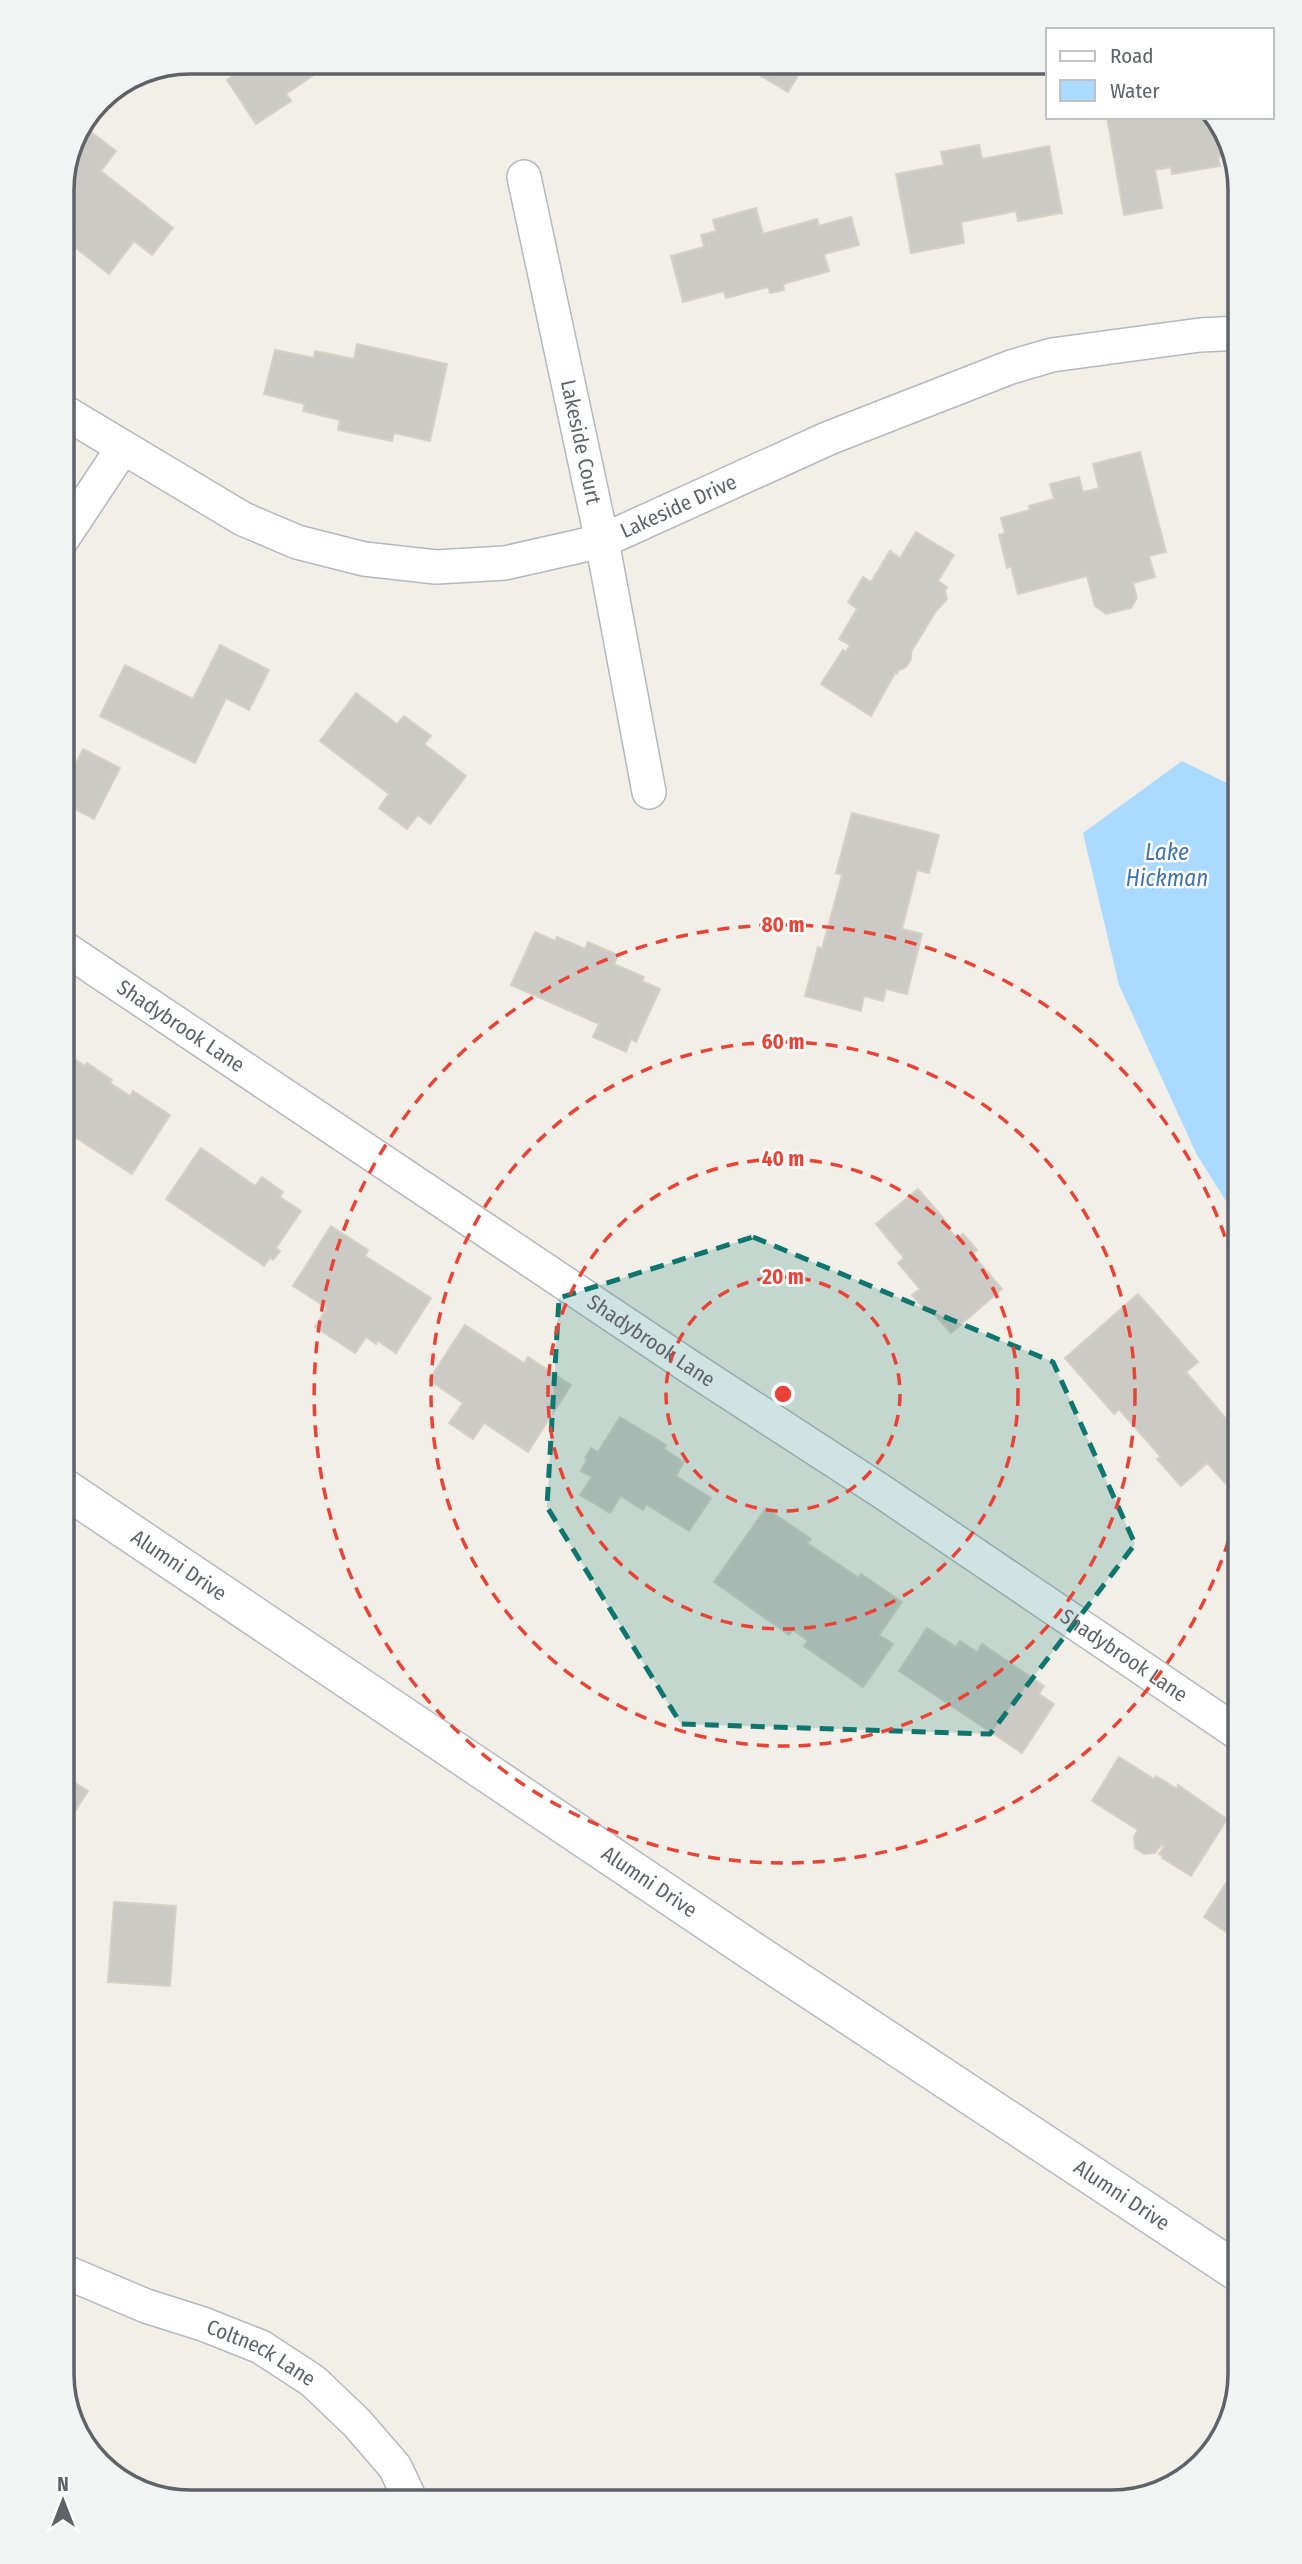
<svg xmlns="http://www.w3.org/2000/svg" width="1302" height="2564" font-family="'Fira Sans Condensed',sans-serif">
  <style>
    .water { fill: #aadaff }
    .building { fill: #cccac5; stroke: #d6d1c6; stroke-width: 2 }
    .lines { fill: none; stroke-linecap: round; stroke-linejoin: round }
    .service-casing { stroke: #b5b8bc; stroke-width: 18 }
    .minor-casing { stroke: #b5b8bc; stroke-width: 36 }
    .secondary-casing { stroke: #b6babf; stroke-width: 41 }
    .service { stroke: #fff; stroke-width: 16 }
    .minor { stroke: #fff; stroke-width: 33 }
    .secondary { stroke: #fff; stroke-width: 38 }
    .marked { fill: #0f766e; fill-opacity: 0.2; stroke: #0f766e; stroke-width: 5; stroke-dasharray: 14 9; stroke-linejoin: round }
    .ring { fill: none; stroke: #ea4335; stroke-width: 3.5; stroke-dasharray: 12 9 }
    .labels { text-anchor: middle; stroke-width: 5; stroke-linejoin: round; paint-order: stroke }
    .street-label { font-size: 21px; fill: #5f6368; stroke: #fff }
    .water-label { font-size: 23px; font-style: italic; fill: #4174aa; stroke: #fff }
    .rim { fill: none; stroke: #5f6368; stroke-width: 3.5 }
    .centre { fill: #ea4335; stroke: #fff; stroke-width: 3.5 }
    .ring-label { font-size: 21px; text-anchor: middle; font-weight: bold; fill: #ea4335; stroke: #fff; stroke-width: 5; stroke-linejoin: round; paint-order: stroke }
  </style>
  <rect width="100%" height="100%" fill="#f1efe8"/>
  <path class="water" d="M 1182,761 L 1241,790 L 1241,1225 L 1197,1155 L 1119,985 L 1083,833 Z"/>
  <g class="building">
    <path d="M 253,61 L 264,62 L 334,61 L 286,94 L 291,101 L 256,124 L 227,80 Z"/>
    <path d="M 722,61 L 817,61 L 810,73 L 802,69 L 788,92 L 739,63 L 734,71 L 720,64 Z"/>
    <path d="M 1107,117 L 1213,117 L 1231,140 L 1241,195 L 1233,155 L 1218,157 L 1220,166 L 1172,174 L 1171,167 L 1155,170 L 1162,208 L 1124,215 Z"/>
    <path d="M 87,129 L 116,151 L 101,171 L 173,228 L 152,255 L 134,241 L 109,274 L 67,241 L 77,229 L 61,217 L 62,181 Z"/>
    <path d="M 979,145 L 982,159 L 1049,146 L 1062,213 L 1018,221 L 1016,211 L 961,222 L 964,243 L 911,253 L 896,174 L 944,165 L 941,152 Z"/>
    <path d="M 756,208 L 763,234 L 817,219 L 819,226 L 851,217 L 859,245 L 824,254 L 829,271 L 783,284 L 784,290 L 770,293 L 768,287 L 726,298 L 724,291 L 683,302 L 671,256 L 704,247 L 701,235 L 716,231 L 713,220 Z"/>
    <path d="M 357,344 L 447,364 L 430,441 L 394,433 L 392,441 L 338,430 L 340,420 L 303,411 L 305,404 L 264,394 L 275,350 L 314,358 L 315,351 L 354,359 Z"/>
    <path d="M 1140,452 L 1166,552 L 1149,556 L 1155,577 L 1133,583 L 1137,598 L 1131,608 L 1106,614 L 1095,606 L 1087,576 L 1018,594 L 1011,566 L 1007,568 L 999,535 L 1005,533 L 1001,518 L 1030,510 L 1029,506 L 1054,499 L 1050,484 L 1079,477 L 1083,492 L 1099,488 L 1093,464 Z"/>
    <path d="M 916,532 L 954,555 L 938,581 L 947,587 L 945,591 L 947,599 L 936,611 L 911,652 L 911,659 L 906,667 L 899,670 L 897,674 L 895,673 L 871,716 L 821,684 L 843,650 L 846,652 L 850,645 L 839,639 L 857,609 L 848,602 L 863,577 L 871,582 L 890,551 L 900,558 Z"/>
    <path d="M 220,645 L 269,670 L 249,710 L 226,698 L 195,763 L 100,716 L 125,665 L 193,699 Z"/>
    <path d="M 356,693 L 397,724 L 404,716 L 431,736 L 424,744 L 466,776 L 430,824 L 418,815 L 407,829 L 379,808 L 389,794 L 320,741 Z"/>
    <path d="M 83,749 L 120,768 L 94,819 L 61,802 L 61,793 Z"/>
    <path d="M 852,813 L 939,835 L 929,873 L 917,870 L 902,929 L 922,934 L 907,994 L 886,989 L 883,1001 L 864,996 L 861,1011 L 805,996 L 818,947 L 822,949 L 842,875 L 836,873 Z"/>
    <path d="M 535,932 L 555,941 L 557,937 L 585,949 L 588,942 L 618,955 L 614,964 L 644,977 L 642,981 L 660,989 L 636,1042 L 631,1039 L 626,1052 L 593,1037 L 599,1024 L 511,985 Z"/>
    <path d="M 67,1054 L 85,1066 L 87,1063 L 112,1080 L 110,1083 L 130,1096 L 133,1091 L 170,1115 L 132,1174 L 61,1128 L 61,1063 Z"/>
    <path d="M 201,1148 L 255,1186 L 262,1177 L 283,1192 L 280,1197 L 301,1211 L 276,1248 L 280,1251 L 273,1260 L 270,1258 L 264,1266 L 166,1199 Z"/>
    <path d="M 918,1189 L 945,1220 L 943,1222 L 957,1239 L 963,1234 L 977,1250 L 972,1254 L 1002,1289 L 951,1333 L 929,1308 L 926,1311 L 912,1295 L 920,1289 L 898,1263 L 904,1258 L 876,1224 Z"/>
    <path d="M 331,1226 L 368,1250 L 365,1256 L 431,1298 L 396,1353 L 378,1341 L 376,1344 L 366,1337 L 355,1353 L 315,1327 L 327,1308 L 293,1286 Z"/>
    <path d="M 1138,1294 L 1198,1362 L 1186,1372 L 1241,1436 L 1241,1472 L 1226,1484 L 1207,1463 L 1181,1486 L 1157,1459 L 1161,1457 L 1119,1409 L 1114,1414 L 1065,1358 Z"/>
    <path d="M 465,1325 L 524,1363 L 528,1357 L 571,1385 L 528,1452 L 484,1423 L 473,1439 L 449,1423 L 463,1403 L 429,1380 Z"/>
    <path d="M 620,1417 L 666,1445 L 664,1449 L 684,1462 L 676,1476 L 711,1498 L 689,1531 L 646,1504 L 643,1510 L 621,1496 L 610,1513 L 580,1495 L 592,1477 L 581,1471 L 587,1459 L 585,1458 L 591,1448 L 598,1452 Z"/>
    <path d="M 766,1508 L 811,1539 L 807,1543 L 859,1578 L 861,1574 L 902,1602 L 879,1635 L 893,1644 L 863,1687 L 804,1646 L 808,1641 L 793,1630 L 789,1635 L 714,1582 Z"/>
    <path d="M 927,1628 L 956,1647 L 960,1641 L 977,1652 L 982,1644 L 1044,1686 L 1039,1694 L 1054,1704 L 1022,1753 L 899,1671 Z"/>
    <path d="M 1119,1757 L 1154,1779 L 1156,1776 L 1177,1789 L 1178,1785 L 1227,1819 L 1191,1876 L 1162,1858 L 1163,1856 L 1159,1854 L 1164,1846 L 1162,1844 L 1155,1853 L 1144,1854 L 1135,1848 L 1134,1837 L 1138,1830 L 1092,1801 Z"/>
    <path d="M 61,1774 L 88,1791 L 61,1833 Z"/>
    <path d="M 1241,1860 L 1241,1928 L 1235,1938 L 1204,1917 Z"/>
    <path d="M 114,1902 L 176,1906 L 170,1986 L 108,1982 Z"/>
  </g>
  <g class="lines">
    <g class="service-casing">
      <path id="service" d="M 1230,1728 L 1241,1709"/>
    </g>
    <g class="minor-casing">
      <g id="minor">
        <path id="s1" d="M 524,177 L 602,541 L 649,792"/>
        <path id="s2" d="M 61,410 L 243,519 L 297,542 L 364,559 L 436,567 L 505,563 L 602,541 L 829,438 L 1011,367 L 1052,355 L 1200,335 L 1241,333"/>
        <path d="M 61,541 L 122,449"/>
        <path id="s3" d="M 61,946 L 693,1369 L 884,1493 L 1241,1735"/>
        <path id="s4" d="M 61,2270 L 146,2306 L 203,2324 L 261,2347 L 313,2381 L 357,2423 L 395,2467 L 412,2503"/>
      </g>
    </g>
    <g class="secondary-casing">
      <g id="secondary">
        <path id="s5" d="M 61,1486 L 752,1951 L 1241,2274"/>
      </g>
    </g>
    <use href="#service" class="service"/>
    <use href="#minor" class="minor"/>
    <use href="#secondary" class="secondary"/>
  </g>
  <path class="marked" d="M 753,1237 L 1053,1362 L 1135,1544 L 990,1734 L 681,1724 L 547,1507 L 559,1298 Z"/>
  <g class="ring">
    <circle cx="783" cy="1394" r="117"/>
    <circle cx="783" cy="1394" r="235"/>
    <circle cx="783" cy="1394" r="352"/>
    <path d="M1240 1500A469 469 0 1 1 1240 1288"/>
  </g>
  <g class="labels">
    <g class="street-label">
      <text dy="7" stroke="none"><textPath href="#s1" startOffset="271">Lakeside Court</textPath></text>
      <text dy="7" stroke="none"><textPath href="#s2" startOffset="665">Lakeside Drive</textPath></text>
      <text dy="7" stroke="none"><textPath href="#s3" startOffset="144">Shadybrook Lane</textPath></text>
      <text dy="7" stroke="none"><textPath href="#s3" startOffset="710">Shadybrook Lane</textPath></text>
      <text dy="7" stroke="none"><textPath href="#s5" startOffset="142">Alumni Drive</textPath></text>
      <text dy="7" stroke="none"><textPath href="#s3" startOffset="1278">Shadybrook Lane</textPath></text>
      <text dy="7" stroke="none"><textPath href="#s5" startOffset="709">Alumni Drive</textPath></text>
      <text dy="7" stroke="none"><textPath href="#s5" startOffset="1276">Alumni Drive</textPath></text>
      <text dy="7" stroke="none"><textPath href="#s4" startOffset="217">Coltneck Lane</textPath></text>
    </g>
    <g class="water-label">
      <text x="1167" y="860">Lake<tspan x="1167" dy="26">Hickman</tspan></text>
    </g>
  </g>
  <path d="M0 0H1302V2564H0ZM190 74H1112A116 116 0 0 1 1228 190V2374A116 116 0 0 1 1112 2490H190A116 116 0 0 1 74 2374V190A116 116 0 0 1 190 74Z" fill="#f2f3f3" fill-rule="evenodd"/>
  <path class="rim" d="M190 74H1112A116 116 0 0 1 1228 190V2374A116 116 0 0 1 1112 2490H190A116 116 0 0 1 74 2374V190A116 116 0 0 1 190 74Z"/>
  <circle cx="783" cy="1394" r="10" class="centre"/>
  <g class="ring-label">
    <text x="783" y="932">80 m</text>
    <text x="783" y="1049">60 m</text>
    <text x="783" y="1166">40 m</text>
    <text x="783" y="1284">20 m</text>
  </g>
  <rect x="1046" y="28" width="228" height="91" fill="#ffffff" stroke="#bfc1c3" stroke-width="2"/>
  <rect x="1060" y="51" width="35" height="10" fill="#ffffff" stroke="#bfc1c3" stroke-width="2"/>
  <text x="1110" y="63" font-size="21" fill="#5f6368">Road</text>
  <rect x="1060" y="80" width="35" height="21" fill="#aadaff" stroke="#bfc1c3" stroke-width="2"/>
  <text x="1110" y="98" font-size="21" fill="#5f6368">Water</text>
  <g transform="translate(63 2501)" stroke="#ffffff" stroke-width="5" paint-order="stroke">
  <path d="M0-5L12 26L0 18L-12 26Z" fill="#5f6368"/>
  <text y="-10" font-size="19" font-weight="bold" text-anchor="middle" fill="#5f6368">N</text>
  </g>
</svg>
